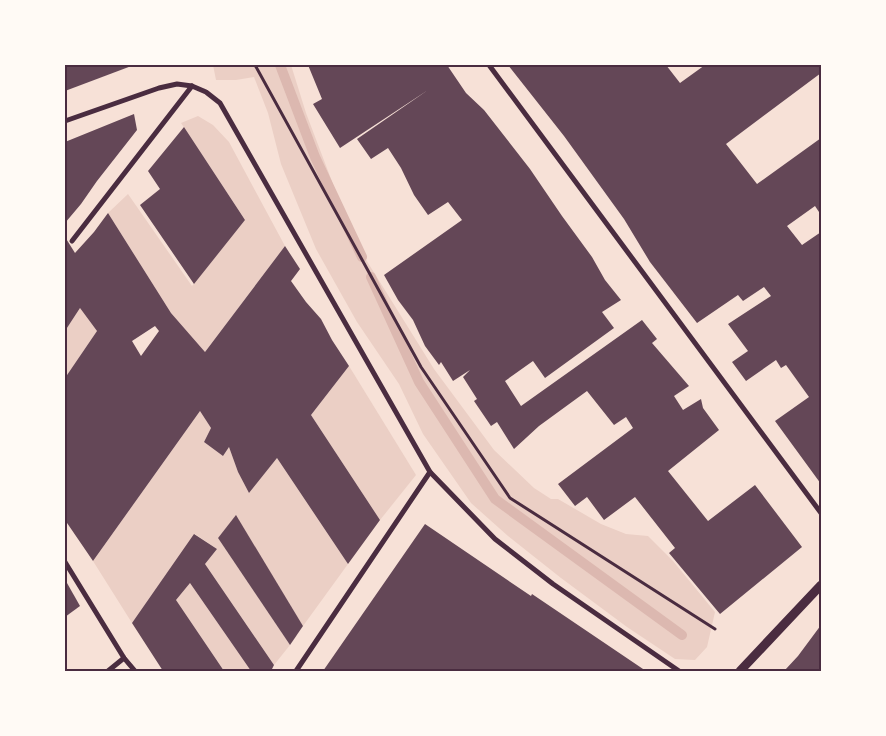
<svg xmlns="http://www.w3.org/2000/svg" width="886" height="736" font-family="Bitter,serif">
  <style>
    .green { fill: #ebcfc5 }
    .lines { fill: none; stroke-linecap: round; stroke-linejoin: round }
    .stream { stroke: #dcb8b0; stroke-width: 10 }
    .building { fill: #644757; fill-rule: evenodd }
    .path { stroke: #4a2c40; stroke-width: 3 }
    .minor { stroke: #4a2c40; stroke-width: 5 }
    .tertiary { stroke: #4a2c40; stroke-width: 9 }
    .neatline { fill: none; stroke: #4a2c40; stroke-width: 2 }
  </style>
  <rect width="100%" height="100%" fill="#f7e1d7"/>
  <g class="green">
    <path d="M 213,65 L 291,65 L 306,113 L 336,192 L 337,213 L 434,369 L 494,450 L 534,488 L 551,499 L 558,499 L 601,524 L 626,534 L 648,536 L 673,561 L 715,612 L 707,647 L 695,660 L 675,659 L 627,627 L 561,578 L 508,536 L 471,503 L 423,434 L 399,384 L 357,322 L 316,249 L 281,164 L 268,113 L 254,77 L 236,80 L 216,80 Z"/>
    <path d="M 198,116 L 213,125 L 229,142 L 285,246 L 205,352 L 171,313 L 108,213 L 128,194 L 192,286 L 245,220 L 181,123 Z"/>
    <path d="M 80,308 L 97,331 L 65,378 L 65,331 Z"/>
    <path d="M 349,366 L 416,475 L 380,520 L 311,415 Z"/>
    <path d="M 200,411 L 211,428 L 204,442 L 223,456 L 229,447 L 238,472 L 249,493 L 277,458 L 348,564 L 303,626 L 236,516 L 218,538 L 290,645 L 274,665 L 205,564 L 217,549 L 195,534 L 132,623 L 93,561 Z"/>
    <path d="M 190,583 L 251,671 L 224,671 L 176,600 Z"/>
  </g>
  <g class="lines">
    <g class="stream">
      <path d="M 280,65 L 315,157 L 362,257"/>
      <path d="M 371,277 L 419,382 L 495,499 L 682,635"/>
    </g>
  </g>
  <g class="building">
    <path d="M 65,65 L 134,65 L 65,91 Z"/>
    <path d="M 308,65 L 447,65 L 466,93 L 484,110 L 530,169 L 562,216 L 592,257 L 605,280 L 621,300 L 602,312 L 614,328 L 545,378 L 533,361 L 505,381 L 521,406 L 642,320 L 657,339 L 652,343 L 689,386 L 674,396 L 683,410 L 701,399 L 703,408 L 719,430 L 668,471 L 708,521 L 755,485 L 802,547 L 720,614 L 669,553 L 675,548 L 635,497 L 604,520 L 587,497 L 575,506 L 558,484 L 633,428 L 626,417 L 614,425 L 587,391 L 539,426 L 514,449 L 497,422 L 491,426 L 474,401 L 477,399 L 463,377 L 470,370 L 453,381 L 441,362 L 439,365 L 425,346 L 413,320 L 398,300 L 384,275 L 462,220 L 448,202 L 428,215 L 414,195 L 401,168 L 388,148 L 371,159 L 357,139 L 428,90 L 340,148 L 313,104 L 322,99 Z"/>
    <path d="M 508,65 L 666,65 L 680,83 L 705,65 L 821,65 L 821,73 L 726,144 L 757,184 L 821,138 L 821,215 L 815,206 L 787,226 L 802,245 L 821,232 L 821,484 L 775,421 L 809,397 L 786,365 L 781,368 L 776,360 L 746,381 L 732,362 L 748,351 L 728,324 L 771,296 L 764,287 L 743,301 L 738,295 L 697,323 L 650,262 L 624,219 L 564,136 Z"/>
    <path d="M 134,114 L 137,130 L 97,181 L 81,204 L 65,223 L 65,142 Z"/>
    <path d="M 184,127 L 245,220 L 194,284 L 140,205 L 160,189 L 148,171 Z"/>
    <path d="M 108,213 L 171,313 L 205,352 L 285,246 L 300,269 L 291,281 L 306,302 L 321,319 L 332,340 L 349,366 L 311,415 L 380,520 L 348,564 L 277,458 L 249,493 L 238,472 L 229,447 L 223,456 L 204,442 L 211,428 L 200,411 L 93,561 L 65,520 L 65,378 L 97,331 L 80,308 L 65,331 L 65,237 L 75,253 L 94,232 ZM 155,326 L 159,331 L 141,356 L 132,341 Z"/>
    <path d="M 236,515 L 303,626 L 290,645 L 218,538 Z"/>
    <path d="M 425,524 L 531,596 L 532,594 L 646,671 L 323,671 Z"/>
    <path d="M 194,534 L 217,549 L 205,564 L 274,665 L 271,671 L 251,671 L 190,583 L 176,600 L 224,671 L 163,671 L 132,623 Z"/>
    <path d="M 67,583 L 80,606 L 65,617 L 65,584 Z"/>
    <path d="M 821,625 L 821,671 L 786,671 L 785,670 L 798,656 Z"/>
  </g>
  <g class="lines">
    <path class="path" d="M 255,65 L 421,367 L 510,498 L 715,629"/>
    <g class="minor">
      <path d="M 489,65 L 821,513"/>
      <path d="M 65,121 L 159,88 L 177,84 L 192,86 L 206,92 L 220,103 L 430,472 L 495,539 L 553,584 L 679,671"/>
      <path d="M 72,241 L 192,86"/>
      <path d="M 65,562 L 124,658 L 135,671"/>
      <path d="M 108,671 L 124,658"/>
      <path d="M 296,671 L 430,472"/>
    </g>
    <path class="tertiary" d="M 740,671 L 821,585"/>
  </g>
  <rect width="886" height="736" fill="none" stroke="#fffaf5" stroke-width="132"/>
  <rect x="66" y="66" width="754" height="604" class="neatline"/>
</svg>
